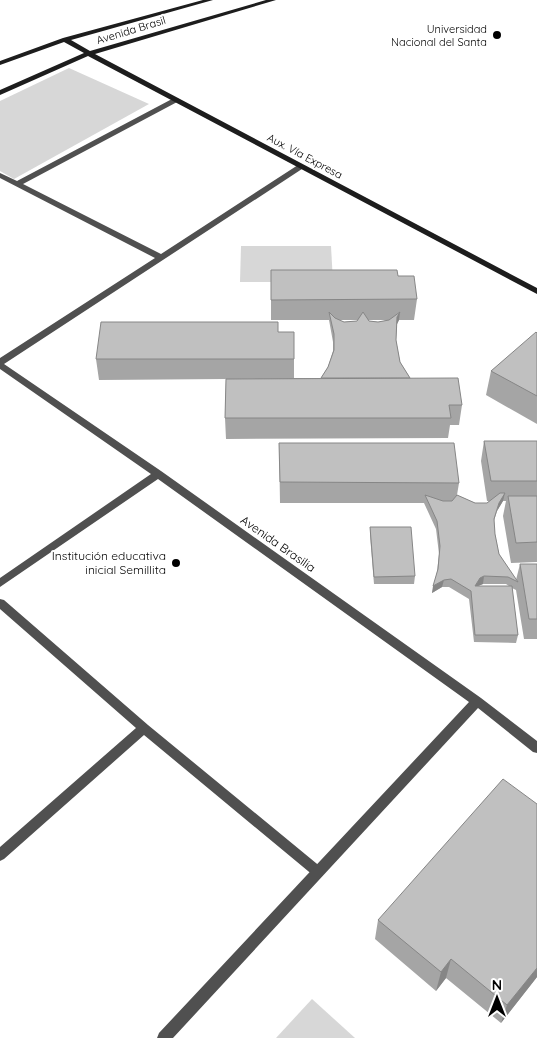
<svg xmlns="http://www.w3.org/2000/svg" width="537" height="1038" font-family="Quicksand,sans-serif">
  <style>
    .green { fill: #d7d7d7 }
    .lines { fill: none; stroke-linecap: round; stroke-linejoin: round }
    .lane { fill: #505050; fill-rule: evenodd }
    .street { fill: #505050; fill-rule: evenodd }
    .secondary { fill: #1d1d1d; fill-rule: evenodd }
    .wall { fill: #a5a5a5; fill-rule: evenodd }
    .shaded-wall { fill: #868686 }
    .building { fill: #c0c0c0; stroke: #868686 }
    .poi-dot { fill: #000; stroke: #fff; stroke-width: 2 }
    .labels { text-anchor: middle; stroke-width: 4; stroke-linejoin: round; paint-order: stroke }
    .far-poi-label { font-size: 11px; fill: #000; stroke: #fff; text-anchor: end }
    .far-street-label { font-size: 11px; fill: #000; stroke: #fff }
    .street-label { font-size: 12px; fill: #000; stroke: #fff }
    .poi-label { font-size: 12px; fill: #000; stroke: #fff; text-anchor: end }
  </style>
  <rect width="100%" height="100%" fill="#fff"/>
  <g class="green">
    <path d="M 69,68 L 149,104 L 14,179 L 0,171 L 0,101 Z"/>
    <path d="M 241,246 L 331,246 L 333,282 L 240,282 Z"/>
    <path d="M 312,999 L 355,1038 L 276,1038 Z"/>
  </g>
  <g class="lines">
    <path class="lane" d="M 0,599 L 4,600 L 148,725 L 322,868 L 324,872 L 322,876 L 318,878 L 314,876 L 144,735 L 4,859 L 0,861 L 0,847 L 136,728 L 0,609 Z"/>
    <path class="street" d="M 172,99 L 179,101 L 23,184 L 161,254 L 298,165 L 304,165 L 305,167 L 4,364 L 161,471 L 481,698 L 537,741 L 537,753 L 533,752 L 478,708 L 173,1038 L 157,1038 L 159,1033 L 469,702 L 158,479 L 0,587 L 0,578 L 151,474 L 0,369 L 0,358 L 155,258 L 0,178 L 0,173 L 17,181 Z"/>
    <path class="secondary" d="M 203,0 L 213,0 L 71,40 L 90,51 L 266,0 L 276,0 L 95,54 L 537,288 L 537,294 L 88,56 L 0,95 L 0,90 L 84,53 L 64,42 L 0,65 L 0,61 L 63,38 Z"/>
  </g>
  <g class="wall">
    <path d="M 271,270 L 398,276 L 417,299 L 414,320 L 399,320 L 397,324 L 396,340 L 400,362 L 410,378 L 462,405 L 459,425 L 450,425 L 448,438 L 226,439 L 225,418 L 226,379 L 99,380 L 96,359 L 278,332 L 294,359 L 294,378 L 321,378 L 328,367 L 333,351 L 333,342 L 329,320 L 271,320 ZM 339,320 L 358,320 L 357,321 L 344,322 ZM 369,320 L 388,320 L 378,322 L 369,321 Z"/>
    <path d="M 537,333 L 537,424 L 486,395 L 491,371 Z"/>
    <path d="M 484,441 L 537,441 L 537,562 L 511,563 L 503,516 L 506,501 L 503,501 L 497,511 L 494,521 L 495,534 L 499,554 L 516,580 L 520,564 L 537,564 L 537,639 L 524,639 L 516,590 L 512,588 L 518,635 L 516,643 L 474,642 L 469,599 L 449,587 L 442,587 L 432,593 L 437,572 L 439,554 L 436,529 L 424,503 L 280,503 L 279,443 L 459,483 L 457,495 L 475,503 L 487,503 L 489,501 L 487,501 L 481,461 ZM 483,584 L 506,584 L 509,586 L 478,586 Z"/>
    <path d="M 370,527 L 415,576 L 414,584 L 374,584 L 370,535 Z"/>
    <path d="M 537,804 L 537,977 L 501,1023 L 446,978 L 436,991 L 375,939 L 378,920 Z"/>
  </g>
  <g class="shaded-wall">
    <path d="M 400,312 L 399,320 L 396,326 L 397,317 Z"/>
    <path d="M 505,493 L 503,501 L 497,511 L 493,527 L 499,503 Z"/>
    <path d="M 484,576 L 483,584 L 478,586 L 475,586 L 480,578 Z"/>
    <path d="M 444,580 L 442,587 L 432,593 L 433,586 Z"/>
    <path d="M 451,959 L 446,978 L 436,991 L 441,972 Z"/>
    <path d="M 537,968 L 537,977 L 501,1023 L 507,1005 Z"/>
  </g>
  <g class="building">
    <path d="M 271,270 L 397,270 L 398,276 L 414,276 L 417,299 L 271,300 Z"/>
    <path d="M 329,312 L 335,318 L 344,322 L 357,321 L 363,312 L 369,321 L 378,322 L 389,320 L 400,312 L 397,317 L 396,340 L 400,362 L 410,378 L 321,378 L 328,367 L 334,350 L 334,334 Z"/>
    <path d="M 101,322 L 278,322 L 278,332 L 294,332 L 294,359 L 96,359 Z"/>
    <path d="M 536,332 L 537,333 L 537,396 L 491,371 Z"/>
    <path d="M 458,378 L 462,405 L 449,405 L 451,418 L 225,418 L 226,379 Z"/>
    <path d="M 484,441 L 537,441 L 537,481 L 491,481 Z"/>
    <path d="M 279,443 L 454,443 L 459,483 L 280,482 Z"/>
    <path d="M 500,493 L 505,493 L 499,503 L 494,519 L 495,534 L 499,554 L 518,582 L 508,577 L 484,576 L 480,578 L 475,586 L 512,586 L 518,635 L 475,635 L 471,591 L 451,579 L 444,580 L 433,586 L 438,569 L 440,546 L 437,521 L 425,495 L 443,501 L 452,501 L 457,495 L 475,503 L 487,503 Z"/>
    <path d="M 508,496 L 537,496 L 537,542 L 516,543 Z"/>
    <path d="M 370,527 L 411,527 L 415,576 L 374,577 Z"/>
    <path d="M 520,564 L 537,564 L 537,619 L 529,619 Z"/>
    <path d="M 503,779 L 537,804 L 537,968 L 507,1005 L 451,959 L 441,972 L 378,920 Z"/>
  </g>
  <g class="poi-dot">
    <circle cx="497" cy="35" r="5"/>
    <circle cx="176" cy="563" r="5"/>
  </g>
  <g class="labels">
    <g class="far-poi-label">
      <text x="487" y="33">Universidad<tspan x="487" dy="13">Nacional del Santa</tspan></text>
    </g>
    <g class="far-street-label">
      <text transform="translate(131 30) rotate(-17)" y="4">Avenida Brasil</text>
      <text transform="translate(305 156) rotate(28)" y="4">Aux. Vía Expresa</text>
    </g>
    <g class="street-label">
      <text transform="translate(278 544) rotate(35)" y="4">Avenida Brasilia</text>
    </g>
    <g class="poi-label">
      <text x="166" y="560">Institución educativa<tspan x="166" dy="14">inicial Semillita</tspan></text>
    </g>
  </g>
  <g transform="translate(497 998)" stroke="#ffffff" stroke-width="4" paint-order="stroke">
  <path d="M0-4L9 19L0 12L-9 19Z" fill="#000000"/>
  <text y="-8" font-size="14" font-weight="bold" text-anchor="middle" fill="#000000">N</text>
  </g>
</svg>
